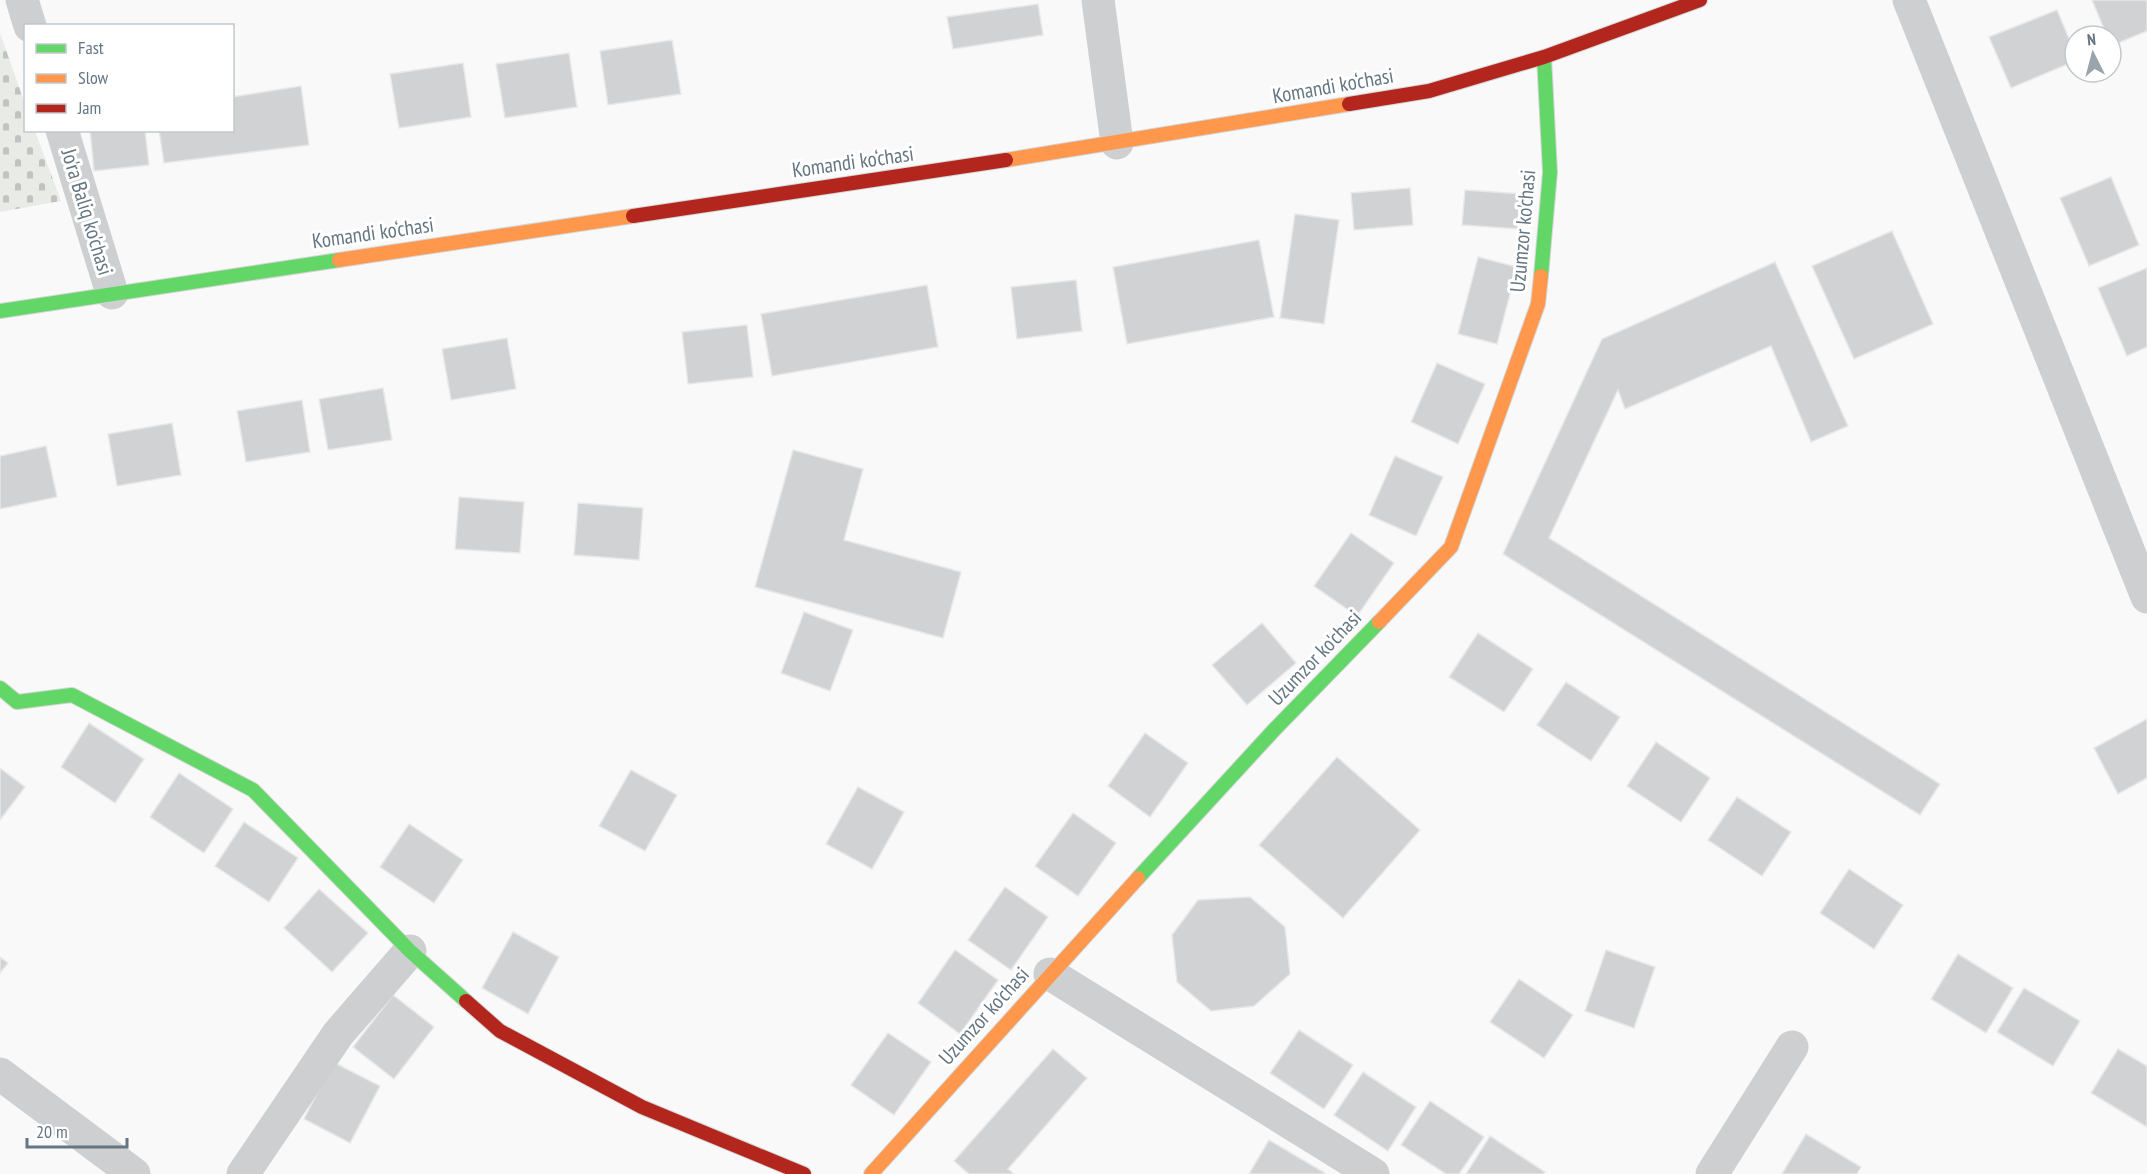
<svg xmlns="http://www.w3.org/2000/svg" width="2147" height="1174" font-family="'PT Sans Narrow',sans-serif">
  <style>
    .cemetery { fill: url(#cemetery-stones) }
    .building { fill: #d0d2d3; stroke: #e8e8e8; stroke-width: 1.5 }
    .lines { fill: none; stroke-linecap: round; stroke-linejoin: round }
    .fast-casing { stroke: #d5d6d7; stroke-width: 16 }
    .slow-casing { stroke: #d5d6d7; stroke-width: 16 }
    .jam-casing { stroke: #d5d6d7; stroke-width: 16 }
    .street { stroke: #cecfd0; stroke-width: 33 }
    .fast { stroke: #63d668; stroke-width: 14 }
    .slow { stroke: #ff974d; stroke-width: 14 }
    .jam { stroke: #b3261e; stroke-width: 14 }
    .labels { text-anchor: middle; stroke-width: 6; stroke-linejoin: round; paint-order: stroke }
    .street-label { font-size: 21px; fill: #657683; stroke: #fff }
  </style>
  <defs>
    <pattern id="cemetery-stones" width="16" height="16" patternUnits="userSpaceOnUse" patternTransform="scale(1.5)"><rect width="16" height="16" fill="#e8ebe6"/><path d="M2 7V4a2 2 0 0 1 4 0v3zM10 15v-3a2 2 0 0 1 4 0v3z" fill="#c0c3c0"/></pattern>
  </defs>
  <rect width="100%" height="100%" fill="#f9f9f9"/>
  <path class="cemetery" d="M 0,33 L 25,104 L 26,130 L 35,131 L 61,201 L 0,212 Z"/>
  <g class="building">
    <path d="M 2092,0 L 2147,0 L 2147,31 L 2111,46 L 2111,36 L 2107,36 Z"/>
    <path d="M 1038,4 L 1043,35 L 953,49 L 947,17 Z"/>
    <path d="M 2057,10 L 2075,53 L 2075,61 L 2011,88 L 1989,37 Z"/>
    <path d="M 672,40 L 681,94 L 608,105 L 600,51 Z"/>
    <path d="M 569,53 L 577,107 L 505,118 L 496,64 Z"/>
    <path d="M 463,63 L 471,117 L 399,128 L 390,74 Z"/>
    <path d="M 301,86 L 309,145 L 164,163 L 159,130 L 232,130 L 232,97 Z"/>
    <path d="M 90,130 L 145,130 L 149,165 L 94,171 Z"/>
    <path d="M 2111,177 L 2139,245 L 2089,266 L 2060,198 Z"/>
    <path d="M 1410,188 L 1413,225 L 1354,230 L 1351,193 Z"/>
    <path d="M 1465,190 L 1522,194 L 1519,229 L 1462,225 Z"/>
    <path d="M 1295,214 L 1339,220 L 1324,324 L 1280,318 Z"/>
    <path d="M 1892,231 L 1933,324 L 1854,359 L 1812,266 Z"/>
    <path d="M 1259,240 L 1274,317 L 1127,344 L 1113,267 Z"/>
    <path d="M 1478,257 L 1517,267 L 1497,344 L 1458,334 Z"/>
    <path d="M 1775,262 L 1848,426 L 1811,442 L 1771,346 L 1625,409 L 1618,390 L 1549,538 L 1940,784 L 1920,815 L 1503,554 L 1602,339 Z"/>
    <path d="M 2147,268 L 2147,347 L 2127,356 L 2098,288 Z"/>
    <path d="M 1076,280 L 1082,331 L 1017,339 L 1011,287 Z"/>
    <path d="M 927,285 L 938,347 L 772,376 L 761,314 Z"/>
    <path d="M 747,325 L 753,377 L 688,384 L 682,332 Z"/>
    <path d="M 507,338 L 516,389 L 451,400 L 442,349 Z"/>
    <path d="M 1437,363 L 1485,384 L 1458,444 L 1411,422 Z"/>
    <path d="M 383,388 L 392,440 L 328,450 L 319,399 Z"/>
    <path d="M 302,400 L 310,452 L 246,462 L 237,411 Z"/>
    <path d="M 172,423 L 181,475 L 117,486 L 108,434 Z"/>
    <path d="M 46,446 L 57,497 L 0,509 L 0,456 Z"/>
    <path d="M 793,450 L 863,469 L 844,540 L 961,572 L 943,638 L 755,587 Z"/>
    <path d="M 1395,456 L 1443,477 L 1416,536 L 1369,515 Z"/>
    <path d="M 459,497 L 524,502 L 520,553 L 455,549 Z"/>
    <path d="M 578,503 L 643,508 L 639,560 L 574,555 Z"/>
    <path d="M 1351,533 L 1394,563 L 1357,616 L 1314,586 Z"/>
    <path d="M 804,612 L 853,630 L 830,691 L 781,673 Z"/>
    <path d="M 1262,623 L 1296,663 L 1247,705 L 1212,665 Z"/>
    <path d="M 1478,633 L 1533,669 L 1504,712 L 1449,677 Z"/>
    <path d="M 1566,682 L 1620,717 L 1591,761 L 1537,725 Z"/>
    <path d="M 2147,719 L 2147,778 L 2118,794 L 2094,748 Z"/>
    <path d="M 89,723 L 144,759 L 115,803 L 61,767 Z"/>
    <path d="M 1145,733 L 1188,763 L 1150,817 L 1108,786 Z"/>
    <path d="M 1656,742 L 1710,778 L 1681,822 L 1627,786 Z"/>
    <path d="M 1337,757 L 1420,830 L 1343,918 L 1259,845 Z"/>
    <path d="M 0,768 L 25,787 L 0,820 Z"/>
    <path d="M 631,770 L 677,795 L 645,851 L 599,826 Z"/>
    <path d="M 179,773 L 233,809 L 204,853 L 150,817 Z"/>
    <path d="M 858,787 L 904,812 L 872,869 L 826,844 Z"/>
    <path d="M 1737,797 L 1791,832 L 1762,876 L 1708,840 Z"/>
    <path d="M 1073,813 L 1116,843 L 1078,896 L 1035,866 Z"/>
    <path d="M 244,822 L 298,858 L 269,902 L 215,866 Z"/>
    <path d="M 409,824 L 463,860 L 434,903 L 380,867 Z"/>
    <path d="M 1849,869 L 1903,905 L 1874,949 L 1820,913 Z"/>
    <path d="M 1005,887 L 1048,917 L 1011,970 L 968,940 Z"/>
    <path d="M 319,889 L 368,933 L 332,972 L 284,928 Z"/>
    <path d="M 1250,897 L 1285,927 L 1290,974 L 1254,1006 L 1211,1011 L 1177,982 L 1172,935 L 1198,900 Z"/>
    <path d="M 513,932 L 559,957 L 528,1014 L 482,988 Z"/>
    <path d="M 955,950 L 998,980 L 960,1034 L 918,1003 Z"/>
    <path d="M 1606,950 L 1655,967 L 1634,1028 L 1585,1011 Z"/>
    <path d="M 1958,954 L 2013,988 L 1986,1033 L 1931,999 Z"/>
    <path d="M 0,957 L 8,963 L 0,973 Z"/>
    <path d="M 1519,979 L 1573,1015 L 1544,1058 L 1490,1022 Z"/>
    <path d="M 2024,988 L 2080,1021 L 2053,1066 L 1997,1032 Z"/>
    <path d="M 393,995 L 434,1027 L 394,1079 L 353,1047 Z"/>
    <path d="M 1299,1030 L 1353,1065 L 1324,1109 L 1270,1073 Z"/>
    <path d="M 888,1033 L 931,1062 L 894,1115 L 851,1085 Z"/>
    <path d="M 1053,1049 L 1087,1078 L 1008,1169 L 1014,1174 L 969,1174 L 954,1161 Z"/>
    <path d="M 2118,1049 L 2147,1066 L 2147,1127 L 2091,1093 Z"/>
    <path d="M 333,1062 L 380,1086 L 350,1143 L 304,1119 Z"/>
    <path d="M 1363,1072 L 1416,1107 L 1388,1151 L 1334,1115 Z"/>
    <path d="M 1430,1101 L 1484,1137 L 1459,1174 L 1446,1174 L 1401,1145 Z"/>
    <path d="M 1806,1134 L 1861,1167 L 1857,1174 L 1782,1174 Z"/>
    <path d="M 1490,1136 L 1545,1172 L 1543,1174 L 1466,1174 Z"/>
    <path d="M 1269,1140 L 1325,1173 L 1324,1174 L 1249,1174 Z"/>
  </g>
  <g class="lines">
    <g class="fast-casing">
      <g id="fast">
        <path d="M 1541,276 L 1550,172 L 1544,57"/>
        <path d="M 0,311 L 339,260"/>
        <path d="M 0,688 L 17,702 L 72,695 L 253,790 L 410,951 L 466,1001"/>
        <path d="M 1138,878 L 1274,730 L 1379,622"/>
      </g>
    </g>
    <g class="slow-casing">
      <g id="slow">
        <path d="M 1006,160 L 1349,104"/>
        <path d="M 339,260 L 633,216"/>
        <path d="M 1379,622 L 1451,547 L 1538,304 L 1541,276"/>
        <path d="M 871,1174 L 1138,878"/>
      </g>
    </g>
    <g class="jam-casing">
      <g id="jam">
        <path d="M 1349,104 L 1429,91 L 1544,57 L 1700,0"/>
        <path d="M 633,216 L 1006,160"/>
        <path d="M 466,1001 L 500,1031 L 642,1107 L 804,1174"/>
      </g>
    </g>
    <g class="street">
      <path d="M 22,0 L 30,26"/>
      <path d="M 1098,0 L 1117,143"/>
      <path d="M 1909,0 L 2147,597"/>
      <path d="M 62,130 L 112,293"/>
      <path d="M 1050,974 L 1373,1174"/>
      <path d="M 0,1074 L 134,1174"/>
      <path d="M 243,1174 L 338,1034 L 410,951"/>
      <path d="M 1712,1174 L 1792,1047"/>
    </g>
    <use href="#fast" class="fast"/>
    <use href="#slow" class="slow"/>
    <use href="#jam" class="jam"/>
  </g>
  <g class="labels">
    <g class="street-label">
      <text transform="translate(1333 86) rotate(-10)" y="7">Komandi ko‘chasi</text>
      <text transform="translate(853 162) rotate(-8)" y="7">Komandi ko‘chasi</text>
      <text transform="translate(87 212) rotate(73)" y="7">Jo'ra Baliq ko'chasi</text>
      <text transform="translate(1523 231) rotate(-85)" y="7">Uzumzor ko'chasi</text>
      <text transform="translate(373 233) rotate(-8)" y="7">Komandi ko‘chasi</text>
      <text transform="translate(1315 658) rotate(-46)" y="7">Uzumzor ko'chasi</text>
      <text transform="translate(984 1016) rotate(-48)" y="7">Uzumzor ko'chasi</text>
    </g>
  </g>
  <rect x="24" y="24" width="210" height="108" fill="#ffffff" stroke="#c1c8cd" stroke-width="1.5"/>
  <rect x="36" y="44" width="30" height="9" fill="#63d668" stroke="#c1c8cd" stroke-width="1.5"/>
  <text x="78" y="54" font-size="18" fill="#657683">Fast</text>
  <rect x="36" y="74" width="30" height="9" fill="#ff974d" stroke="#c1c8cd" stroke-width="1.5"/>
  <text x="78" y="84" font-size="18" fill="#657683">Slow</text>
  <rect x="36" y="104" width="30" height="9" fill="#b3261e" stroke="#c1c8cd" stroke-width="1.5"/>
  <text x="78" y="114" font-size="18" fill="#657683">Jam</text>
  <g transform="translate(2093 54) rotate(354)"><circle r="28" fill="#ffffff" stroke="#c1c8cd" stroke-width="1.5"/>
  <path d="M0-4.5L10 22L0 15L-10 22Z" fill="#99a4ac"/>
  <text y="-9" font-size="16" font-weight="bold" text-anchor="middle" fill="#657683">N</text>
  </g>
  <path d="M27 1138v9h100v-9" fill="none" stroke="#657683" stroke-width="3"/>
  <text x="36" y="1138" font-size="18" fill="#657683" stroke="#ffffff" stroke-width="4.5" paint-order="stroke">20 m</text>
</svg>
